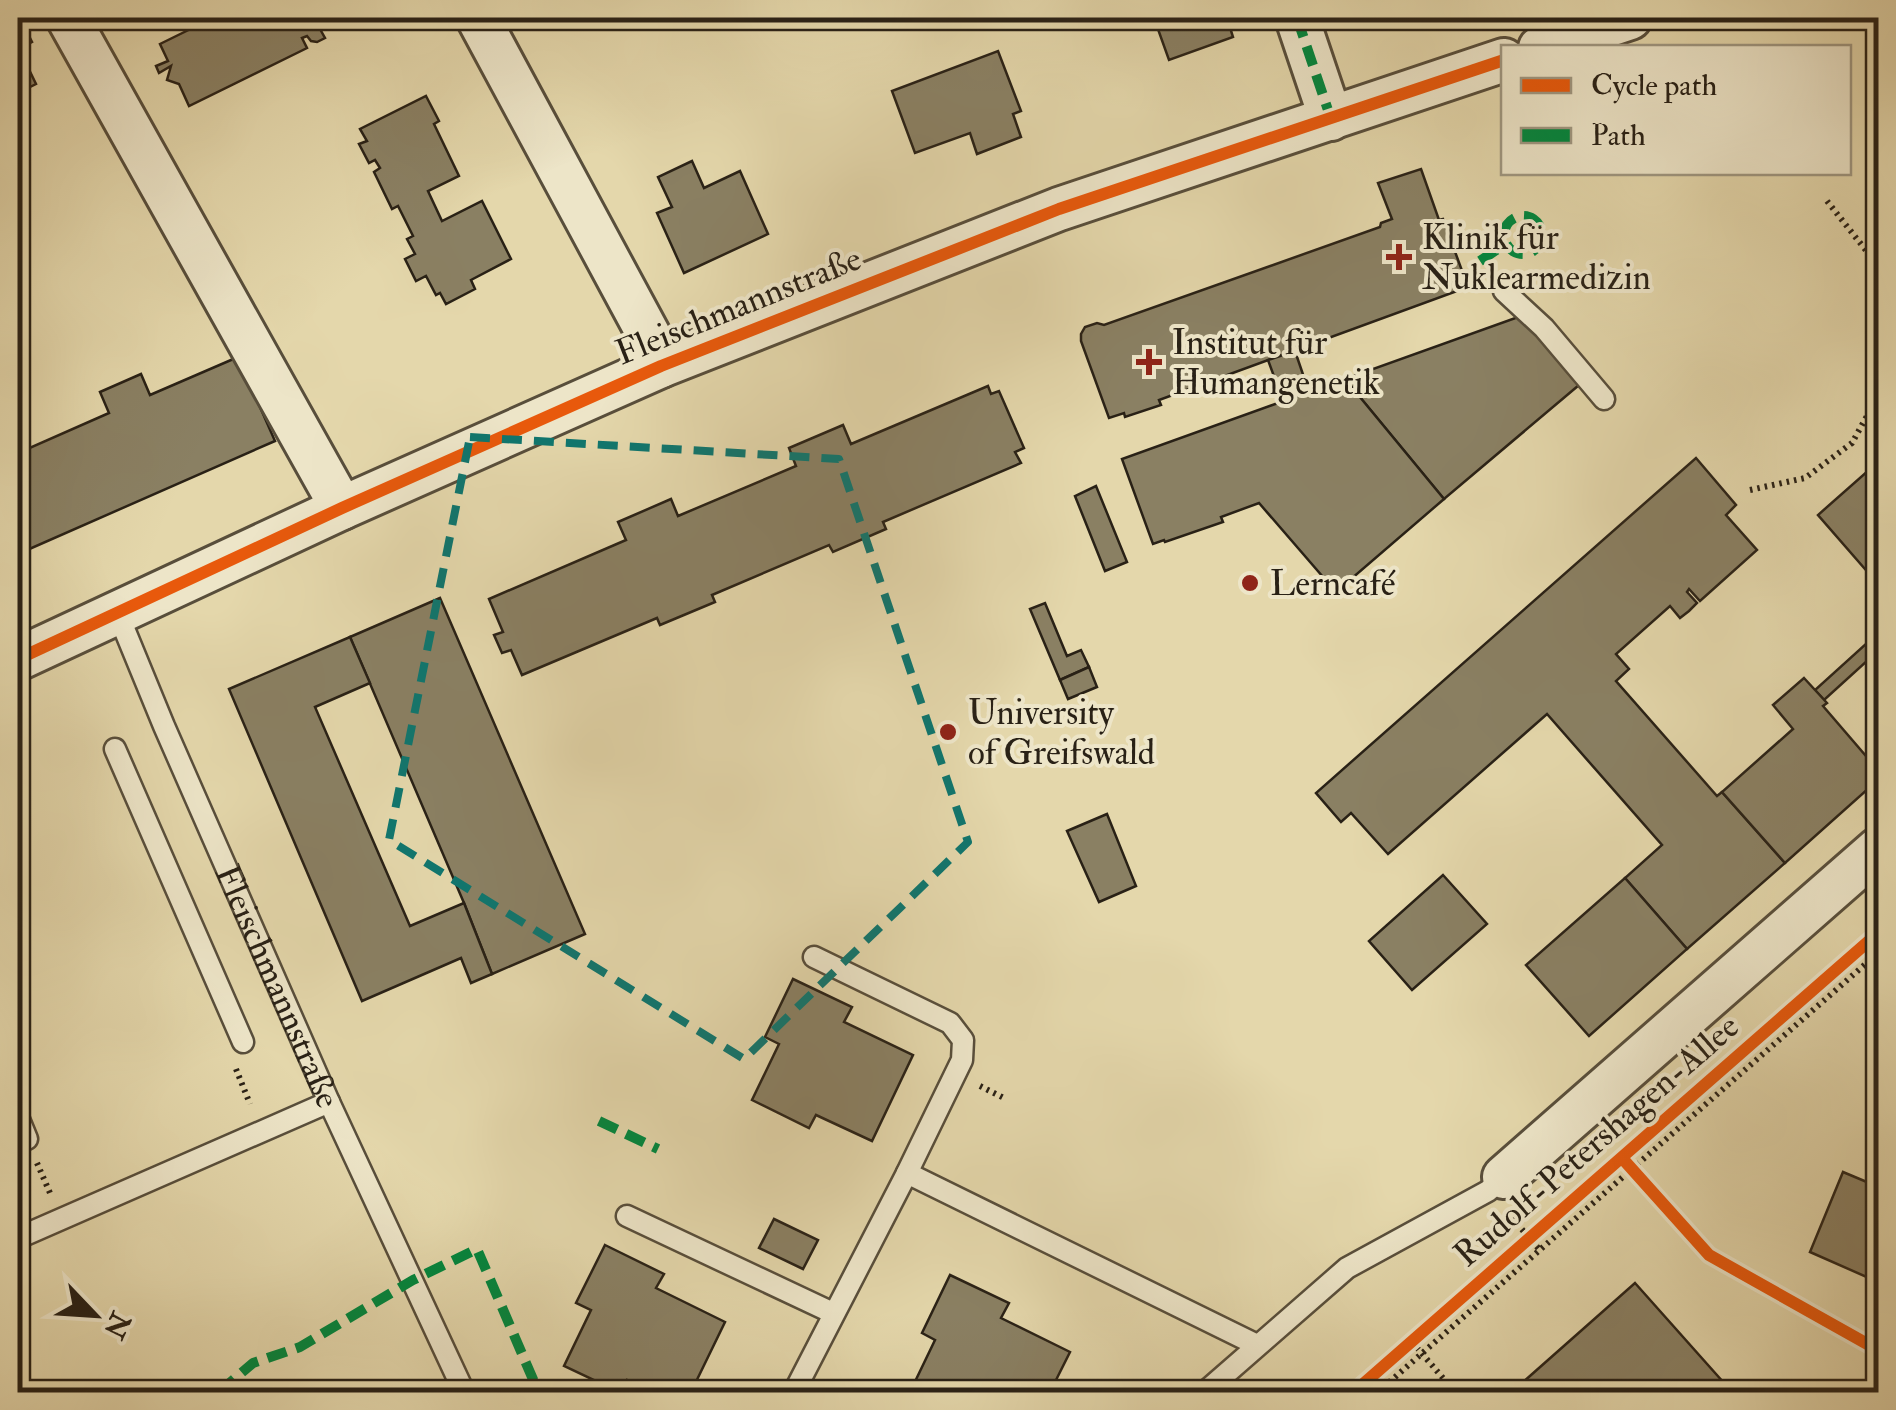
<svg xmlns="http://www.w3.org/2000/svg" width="1896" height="1410" font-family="'IM FELL Double Pica',serif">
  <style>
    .building { fill: #8a8063; stroke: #292116; stroke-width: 2.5 }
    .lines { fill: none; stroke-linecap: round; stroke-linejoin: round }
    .service-casing { stroke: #584e3b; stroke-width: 25 }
    .minor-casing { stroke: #584e3b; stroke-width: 48 }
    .path { stroke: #292116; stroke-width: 6; stroke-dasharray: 2.5 5; stroke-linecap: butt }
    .service { stroke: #ede5c8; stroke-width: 20 }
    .minor { stroke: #ede5c8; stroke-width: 42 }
    .quiet { stroke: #00873e; stroke-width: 10; stroke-dasharray: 20 10; stroke-linecap: butt }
    .cycleway-casing { stroke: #ede5c8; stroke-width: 19 }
    .cycleway { stroke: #e8590c; stroke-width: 12 }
    .marked { fill: none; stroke: #0f766e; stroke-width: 8; stroke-dasharray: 20 12; stroke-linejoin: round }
    .poi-dot { fill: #8f2418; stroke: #ede5c8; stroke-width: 4 }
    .labels { text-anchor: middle; stroke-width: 8; stroke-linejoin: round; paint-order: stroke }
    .poi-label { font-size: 35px; fill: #292116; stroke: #ede5c8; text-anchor: start }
    .street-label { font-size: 35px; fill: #292116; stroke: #ede5c8 }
  </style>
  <rect width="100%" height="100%" fill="#e4d7ab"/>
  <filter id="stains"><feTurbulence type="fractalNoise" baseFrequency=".002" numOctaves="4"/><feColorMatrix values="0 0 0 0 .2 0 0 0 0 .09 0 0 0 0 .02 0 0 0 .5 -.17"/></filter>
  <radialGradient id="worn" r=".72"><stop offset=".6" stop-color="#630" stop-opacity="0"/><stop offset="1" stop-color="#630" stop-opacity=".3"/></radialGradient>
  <g class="building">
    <path d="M 18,18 L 20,18 L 32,42 L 19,49 L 36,84 L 18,93 Z"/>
    <path d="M 213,18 L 340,18 L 320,29 L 325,38 L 317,42 L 311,41 L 307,36 L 302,38 L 307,48 L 189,106 L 179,84 L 167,80 L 171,66 L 159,73 L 156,66 L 168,61 L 160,44 Z"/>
    <path d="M 1154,18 L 1227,18 L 1233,37 L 1169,60 Z"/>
    <path d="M 998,51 L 1021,111 L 1013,114 L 1021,137 L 977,154 L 970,133 L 915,153 L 892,91 Z"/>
    <path d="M 426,96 L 439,121 L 434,124 L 459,176 L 428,191 L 442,221 L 482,201 L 511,259 L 471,280 L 475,289 L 446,304 L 440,293 L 436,295 L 426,276 L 416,281 L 405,259 L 415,254 L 407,239 L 413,236 L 398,206 L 392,209 L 374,172 L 380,168 L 375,160 L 369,163 L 359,144 L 367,141 L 360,129 Z"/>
    <path d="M 692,161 L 704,188 L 740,171 L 768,234 L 684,273 L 657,213 L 672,207 L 658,177 Z"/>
    <path d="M 1421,169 L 1439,220 L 1443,219 L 1468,287 L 1159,400 L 1161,405 L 1125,417 L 1124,413 L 1109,418 L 1081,341 L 1081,334 L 1085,327 L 1097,323 L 1104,325 L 1380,227 L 1381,223 L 1392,219 L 1378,183 Z"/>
    <path d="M 1521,316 L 1579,385 L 1444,499 L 1345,379 Z"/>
    <path d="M 1295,351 L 1309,392 L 1283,401 L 1268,360 Z"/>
    <path d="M 238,357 L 275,441 L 18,554 L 18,453 L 109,413 L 100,392 L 141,374 L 150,395 Z"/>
    <path d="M 1345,379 L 1444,499 L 1336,592 L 1259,503 L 1221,517 L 1223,522 L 1165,542 L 1164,540 L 1153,544 L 1122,459 Z"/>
    <path d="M 988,386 L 991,394 L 999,391 L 1024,448 L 1015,452 L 1021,463 L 883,522 L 886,529 L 833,552 L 829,545 L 712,595 L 715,602 L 660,625 L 657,618 L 522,675 L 511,650 L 502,653 L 494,635 L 503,632 L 489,599 L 626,540 L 618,522 L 671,499 L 678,516 L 796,466 L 789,448 L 843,425 L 851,444 Z"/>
    <path d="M 1696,458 L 1736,505 L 1726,515 L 1757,550 L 1700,601 L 1689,589 L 1687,592 L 1697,603 L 1689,611 L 1680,618 L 1670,606 L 1616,654 L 1629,669 L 1616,681 L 1717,796 L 1722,792 L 1785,863 L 1687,949 L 1625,878 L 1662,845 L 1547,714 L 1388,854 L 1351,813 L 1341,822 L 1316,793 Z"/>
    <path d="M 1878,462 L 1878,584 L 1818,515 Z"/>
    <path d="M 1096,486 L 1127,562 L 1105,571 L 1075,496 Z"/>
    <path d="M 440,598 L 585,934 L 492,974 L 464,903 L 350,637 Z"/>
    <path d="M 1045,603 L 1067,656 L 1081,650 L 1089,667 L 1060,680 L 1030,609 Z"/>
    <path d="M 1878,633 L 1878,651 L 1824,700 L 1815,690 Z"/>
    <path d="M 350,637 L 370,683 L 315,707 L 410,926 L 464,903 L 492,974 L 471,983 L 461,958 L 362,1001 L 229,689 Z"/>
    <path d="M 1089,667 L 1097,687 L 1068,699 L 1060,680 Z"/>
    <path d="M 1804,678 L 1827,703 L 1823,706 L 1878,770 L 1878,780 L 1785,863 L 1722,792 L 1793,729 L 1773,705 Z"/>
    <path d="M 1107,814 L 1136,886 L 1099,902 L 1067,831 Z"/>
    <path d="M 1443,875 L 1487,924 L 1412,990 L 1369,941 Z"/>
    <path d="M 1625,878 L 1687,949 L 1589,1036 L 1526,965 Z"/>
    <path d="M 793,979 L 852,1007 L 844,1022 L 913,1055 L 872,1141 L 816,1115 L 809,1128 L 752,1100 L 779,1044 L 765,1037 Z"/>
    <path d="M 1843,1172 L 1874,1185 L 1878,1175 L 1878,1282 L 1810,1252 Z"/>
    <path d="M 774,1219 L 818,1240 L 803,1269 L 759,1248 Z"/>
    <path d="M 605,1245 L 664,1274 L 656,1288 L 725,1322 L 691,1392 L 652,1392 L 627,1380 L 621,1392 L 619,1392 L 564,1366 L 591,1310 L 576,1303 Z"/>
    <path d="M 950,1275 L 1009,1303 L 1001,1318 L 1070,1352 L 1050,1392 L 910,1392 L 935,1340 L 922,1333 Z"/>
    <path d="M 1635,1283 L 1732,1392 L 1531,1392 L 1522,1383 Z"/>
  </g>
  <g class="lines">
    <g class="service-casing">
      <g id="service">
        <path d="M 1504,291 L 1544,328 L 1604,399"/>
        <path id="s1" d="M 118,614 L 164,726 L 329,1102 L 464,1392"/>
        <path d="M 115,749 L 243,1042"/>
        <path d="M 814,957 L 950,1023 L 963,1040 L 962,1060 L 907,1173"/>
        <path d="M 18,1117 L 27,1139"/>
        <path d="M 627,1216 L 833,1313"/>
        <path d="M 18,1238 L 329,1102"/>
        <path d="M 794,1392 L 907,1173 L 1257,1345"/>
        <path d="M 1205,1392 L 1347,1268 L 1488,1191 L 1504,1177"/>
      </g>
    </g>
    <g class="minor-casing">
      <g id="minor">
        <path d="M 68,18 L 342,508"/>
        <path d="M 478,18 L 652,341 L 661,366"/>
        <path d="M 1297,18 L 1331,119"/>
        <path d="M 1540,48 L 1630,18"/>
        <path d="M 18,659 L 342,508 L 661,366 L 1059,209 L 1504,60"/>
        <path d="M 1504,1177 L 1878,849"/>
      </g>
    </g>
    <g class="path">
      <path d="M 1827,201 L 1872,258 L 1878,272"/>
      <path d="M 1750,490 L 1805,478 L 1852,443 L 1878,396"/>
      <path d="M 236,1069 L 250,1104"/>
      <path d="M 980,1086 L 1006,1099"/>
      <path d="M 37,1163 L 50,1193"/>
      <path d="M 1512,1218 L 1539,1249"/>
      <path d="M 1412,1342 L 1455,1392"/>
      <path d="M 1378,1392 L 1878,953"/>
    </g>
    <use href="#service" class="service"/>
    <use href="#minor" class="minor"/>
    <g class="quiet">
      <path d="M 1297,18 L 1331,119"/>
      <circle cx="1523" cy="235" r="19"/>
      <path d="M 1480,261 L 1505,244"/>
      <path d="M 599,1121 L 658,1149"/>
      <path d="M 219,1392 L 253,1363 L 300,1347 L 413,1280 L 477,1249 L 538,1391"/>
    </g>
    <g class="cycleway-casing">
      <g id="cycleway">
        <path d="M 18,659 L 342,508 L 661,366 L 1059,209 L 1504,60"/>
        <path d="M 1622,1158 L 1709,1255 L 1878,1350"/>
        <path d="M 1354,1392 L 1878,933"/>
      </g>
    </g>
    <use href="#cycleway" class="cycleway"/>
  </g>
  <path class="marked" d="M 470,437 L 839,459 L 968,842 L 744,1059 L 389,840 Z"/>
  <g class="poi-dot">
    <path d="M1394 242h10v10h10v10h-10v10h-10v-10h-10v-10h10z"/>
    <path d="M1144 347h10v10h10v10h-10v10h-10v-10h-10v-10h10z"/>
    <circle cx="1250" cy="583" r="10"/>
    <circle cx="948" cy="732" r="10"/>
  </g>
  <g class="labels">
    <g class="poi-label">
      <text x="1422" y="249">Klinik für<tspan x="1422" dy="40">Nuklearmedizin</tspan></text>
      <text x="1172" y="354">Institut für<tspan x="1172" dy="40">Humangenetik</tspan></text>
      <text x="1270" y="595">Lerncafé</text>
      <text x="968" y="724">University<tspan x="968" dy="40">of Greifswald</tspan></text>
    </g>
    <g class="street-label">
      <text transform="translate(738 305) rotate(-22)" y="12">Fleischmannstraße</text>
      <text dy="12" stroke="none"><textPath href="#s1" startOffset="405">Fleischmannstraße</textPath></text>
      <text transform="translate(1596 1140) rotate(-41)" y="12">Rudolf-Petershagen-Allee</text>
    </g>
  </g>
  <rect width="1896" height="1410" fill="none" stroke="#e4d7ab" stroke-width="60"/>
  <rect x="20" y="20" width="1856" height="1370" fill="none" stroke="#292116" stroke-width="5"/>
  <rect x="30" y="30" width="1836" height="1350" fill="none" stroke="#292116" stroke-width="2.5"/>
  <rect x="1501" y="45" width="350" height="130" fill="#ede5c8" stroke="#9f9781" stroke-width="2.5"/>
  <rect x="1521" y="78" width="50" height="15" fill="#e8590c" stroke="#9f9781" stroke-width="2.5"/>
  <text x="1591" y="95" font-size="30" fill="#292116">Cycle path</text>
  <rect x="1521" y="128" width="50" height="15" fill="#00873e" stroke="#9f9781" stroke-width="2.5"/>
  <text x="1591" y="145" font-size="30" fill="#292116">Path</text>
  <g transform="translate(95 1315) rotate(115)" stroke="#ede5c8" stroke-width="8" paint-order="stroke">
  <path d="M0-8L18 38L0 25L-18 38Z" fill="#292116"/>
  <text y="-15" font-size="28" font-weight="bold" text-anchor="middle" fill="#292116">N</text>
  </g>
  <rect width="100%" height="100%" filter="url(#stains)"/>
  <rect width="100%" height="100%" fill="url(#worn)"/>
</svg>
